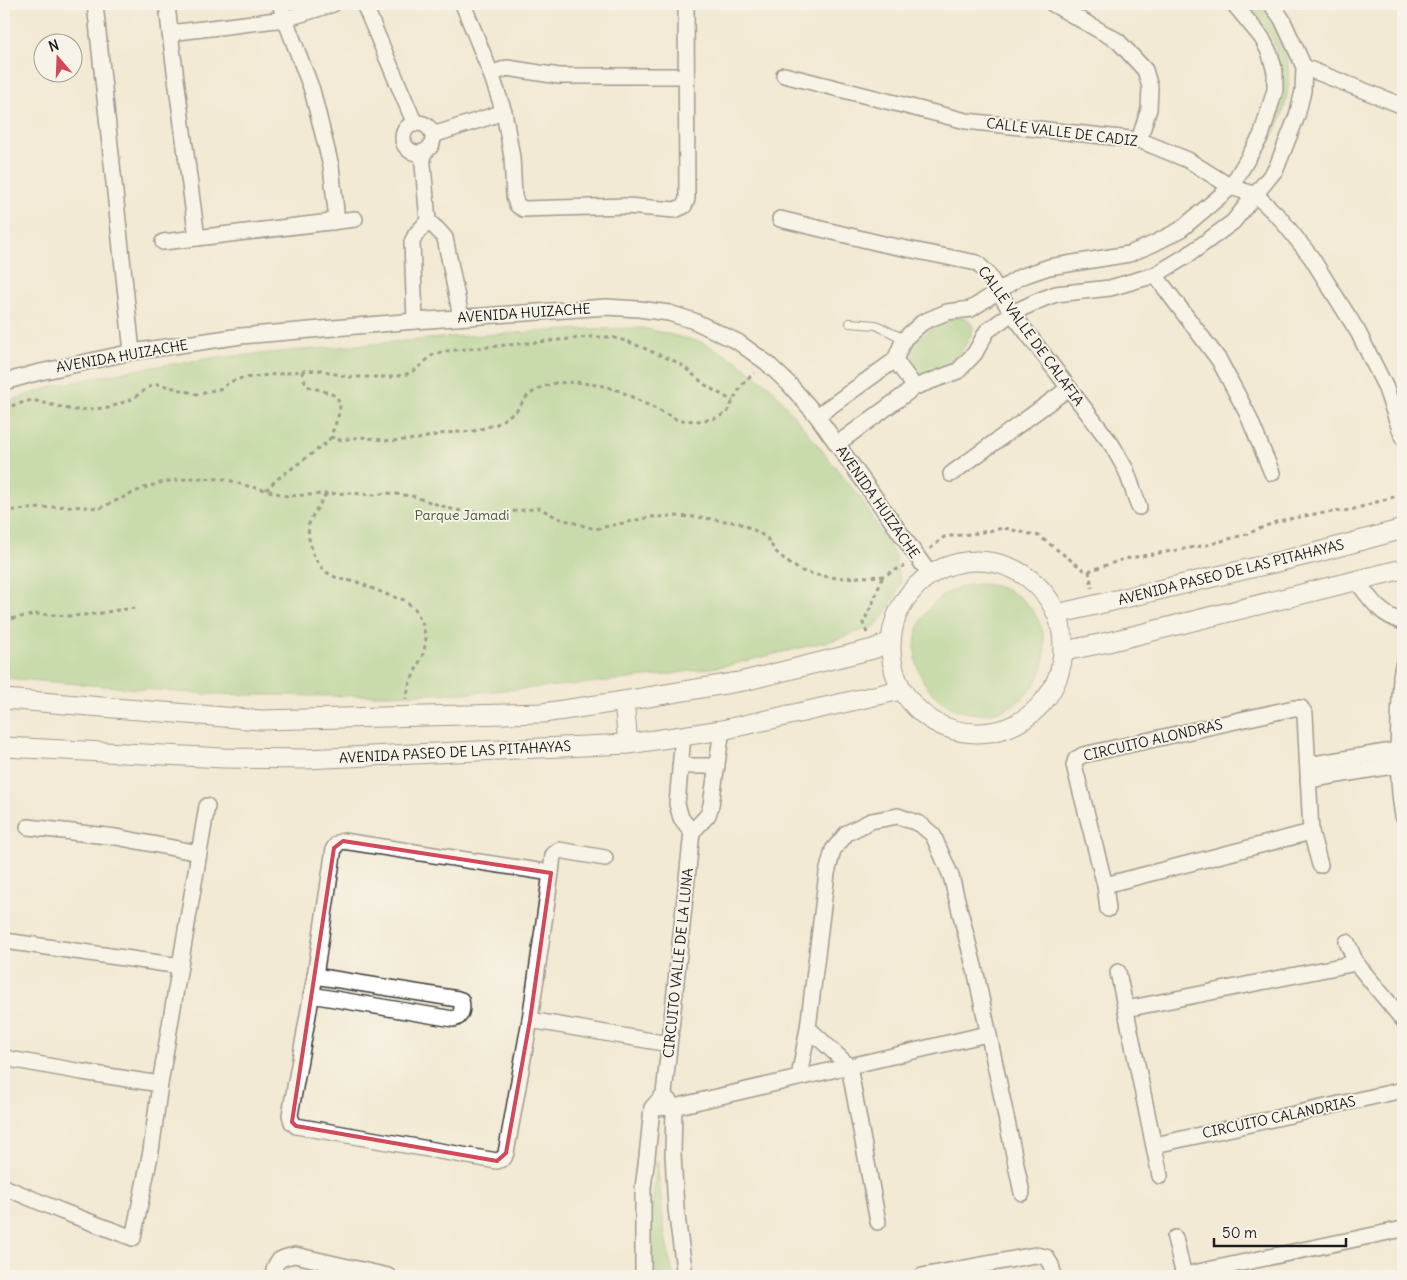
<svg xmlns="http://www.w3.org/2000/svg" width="1407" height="1280" font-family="Delius,sans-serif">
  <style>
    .green { fill: #97cb7c; stroke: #5a744c }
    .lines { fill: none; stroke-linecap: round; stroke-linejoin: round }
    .service-casing { stroke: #3c3b38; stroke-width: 10 }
    .minor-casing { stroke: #3c3b38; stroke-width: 18 }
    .tertiary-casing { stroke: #3c3b38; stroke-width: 21 }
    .path { stroke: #3c3b38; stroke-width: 3; stroke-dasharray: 4 4; stroke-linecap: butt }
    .service { stroke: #fff; stroke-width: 8 }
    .minor { stroke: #fff; stroke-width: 15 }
    .tertiary { stroke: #fff; stroke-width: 19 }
    .marked { fill: none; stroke: #d1495b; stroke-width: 4; stroke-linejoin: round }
    .labels { text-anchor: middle; stroke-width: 4; stroke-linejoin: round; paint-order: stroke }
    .street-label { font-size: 14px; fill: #1c1c1c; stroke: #f7f3e8 }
    .park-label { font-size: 14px; fill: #47593e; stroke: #f7f3e8 }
  </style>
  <rect width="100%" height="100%" fill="#f7f3e8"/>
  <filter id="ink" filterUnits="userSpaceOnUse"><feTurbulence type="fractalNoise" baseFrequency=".02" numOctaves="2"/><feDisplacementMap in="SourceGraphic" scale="10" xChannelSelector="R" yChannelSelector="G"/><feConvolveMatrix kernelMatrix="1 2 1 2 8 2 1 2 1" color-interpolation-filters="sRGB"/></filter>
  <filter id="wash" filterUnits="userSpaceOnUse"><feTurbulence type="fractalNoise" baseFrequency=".0096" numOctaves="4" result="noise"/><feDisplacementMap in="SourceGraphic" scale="20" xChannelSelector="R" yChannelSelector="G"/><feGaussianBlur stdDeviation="1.12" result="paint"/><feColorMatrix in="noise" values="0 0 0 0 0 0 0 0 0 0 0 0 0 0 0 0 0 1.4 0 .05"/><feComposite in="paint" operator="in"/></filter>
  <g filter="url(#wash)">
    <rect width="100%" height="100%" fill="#f2ead4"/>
    <g class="green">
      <path d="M 1249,4 L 1262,4 C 1284,30 1294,68 1286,101 C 1281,124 1269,144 1256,163 L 1252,163 L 1260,140 L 1276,51 L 1272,38 Z"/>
      <path d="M 956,317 C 967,318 970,318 973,329 C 970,339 963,350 955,358 C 947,365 923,379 913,373 C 910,371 907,367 906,364 C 901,343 941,322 956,317 Z"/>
      <path d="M 643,328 L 701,342 L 735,360 L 771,387 L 861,499 L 895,556 L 901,584 L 886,613 L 875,626 L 837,639 L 729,665 L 665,675 L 581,684 L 470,693 L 330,696 L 205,694 L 4,678 L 4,403 L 54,386 L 133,370 L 212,358 L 450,337 L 583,329 Z"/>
      <circle cx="980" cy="649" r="65"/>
      <path d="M 657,1160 L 665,1235 L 673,1276 L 653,1276 L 651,1249 L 650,1226 Z"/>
    </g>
  </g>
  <g filter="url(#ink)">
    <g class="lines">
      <g class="service-casing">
        <path id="service" d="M 850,323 L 876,325 L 904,339"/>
      </g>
      <g class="minor-casing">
        <g id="minor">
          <path d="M 95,4 L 132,352"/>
          <path d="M 167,4 L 170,33 L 197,238"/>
          <path d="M 280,4 L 285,19 L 312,90 L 331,166 L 336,211 L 333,222"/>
          <path d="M 364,4 L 415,124"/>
          <path d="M 463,4 L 491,74 L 504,112 L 512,157 L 514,196 L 517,205 L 523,209 L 627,206 L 675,210 L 684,206 L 687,199 L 686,4"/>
          <path d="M 1053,4 L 1118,41 L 1145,70 L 1150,87 L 1149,109 L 1139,140"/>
          <path d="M 170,33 L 285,19 L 333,4"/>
          <path d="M 1304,67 L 1403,106"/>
          <path d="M 491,74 L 507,68 L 559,76 L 686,76"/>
          <path d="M 784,75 L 966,121 L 1139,140 L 1188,160 L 1231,187 L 1256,195 L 1280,218 L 1311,257 L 1358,332 L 1385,386 L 1403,438"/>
          <circle cx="418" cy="138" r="15"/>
          <path d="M 433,135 L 504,112"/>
          <path d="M 780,219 L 883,244 L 977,263 L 987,273 L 1012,313 L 1112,445 L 1126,470 L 1139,507"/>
          <path d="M 428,221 L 437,229 L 445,238 L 461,317"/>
          <path d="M 163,242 L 355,219"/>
          <path d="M 1155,275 L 1219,360 L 1247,413 L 1272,473"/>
          <path d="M 415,321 L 412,242 L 416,234 L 428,221 L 422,153"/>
          <path d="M 895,360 L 915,387"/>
          <path d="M 4,382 L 36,373 L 132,352 L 241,336 L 415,321 L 606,307 L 639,309 L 669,313 L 694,321 L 738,342 L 767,363 L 789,384 L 817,416 L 931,576"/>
          <path d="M 817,416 L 895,360 L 904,339 L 923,322 L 947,312 L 971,309 L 1020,277 L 1049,267 L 1129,254 L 1153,244 L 1180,230 L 1231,187 L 1261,136 L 1275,90 L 1275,72 L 1270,54 L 1262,38 L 1234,4"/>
          <path d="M 837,444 L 915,387 L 958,371 L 975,353 L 987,331 L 1012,313 L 1040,300 L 1056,294 L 1110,288 L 1155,275 L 1188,255 L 1233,222 L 1276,169 L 1297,116 L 1303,91 L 1304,67 L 1282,19 L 1271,4"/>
          <path d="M 951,474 L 1069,388"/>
          <path d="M 1356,580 C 1371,600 1379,614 1403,622"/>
          <path d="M 1403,665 L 1401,676 C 1399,723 1395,770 1403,816"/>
          <path d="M 683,735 L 677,804 L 681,818 L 692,832"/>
          <path d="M 1308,765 L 1398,750"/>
          <path d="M 680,766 L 717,766"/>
          <path d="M 1308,780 L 1398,765"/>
          <path d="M 28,827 L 116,837 L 199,853"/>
          <path d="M 551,873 L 343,841 L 338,843 L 334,848 L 315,976 L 290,1115 L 292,1122 L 296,1126 L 497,1161 L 504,1158 L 506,1153 L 530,1020 L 551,873 L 553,855 L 559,850 L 605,858"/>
          <path d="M 1105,885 L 1311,832"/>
          <path d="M 1108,909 L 1105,885 L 1074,765 L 1076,759 L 1083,755 L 1294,708 L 1301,708 L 1305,714 L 1311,832 L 1320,865"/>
          <path d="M 5,941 L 180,966"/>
          <path d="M 1347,942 L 1356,963 L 1403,1020"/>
          <path d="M 1118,972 L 1160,1176"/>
          <path d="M 311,995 L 453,1019 C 462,1018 463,1008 461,1000 L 458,999 L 315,976"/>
          <path d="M 1126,1009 L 1356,963"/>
          <path d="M 530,1020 L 669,1044"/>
          <path d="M 808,1028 L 849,1066 L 878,1222"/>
          <path d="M 4,1058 L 82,1072 L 160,1084"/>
          <path d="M 799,1077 L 808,1028 L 827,873 L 833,850 L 847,833 L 871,821 L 898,816 L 920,824 L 933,835 L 951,876 L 976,974 L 1022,1193"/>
          <path d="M 667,1099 L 674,1107 L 673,1154 L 676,1209 L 685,1276"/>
          <path d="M 652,1108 L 674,1107 L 987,1034"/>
          <path d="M 1155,1145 L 1403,1090"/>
          <path d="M 4,1187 L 61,1211 L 133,1238 L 151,1151 L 160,1084 L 207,806"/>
          <path d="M 1175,1238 L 1184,1276"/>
          <path d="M 1184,1275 L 1403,1229"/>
          <path d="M 273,1276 C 275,1260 279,1258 295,1255 L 388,1276"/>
          <path d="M 643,1276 L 643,1188 L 647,1157 L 652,1108 L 664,1094 L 692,832 L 708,815 L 711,805 L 722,730"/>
          <path d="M 922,1276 L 1035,1255 L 1046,1257 L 1051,1265 L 1054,1276"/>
        </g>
      </g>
      <g class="tertiary-casing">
        <g id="tertiary">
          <circle cx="977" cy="647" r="86"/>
          <path d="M 1057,614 L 1311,554 L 1403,529"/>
          <path d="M 1064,651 L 1104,643 L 1403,569"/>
          <path d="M 4,699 L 261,720 L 543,713 L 624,701 L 744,681 L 873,649 L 890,642"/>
          <path d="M 624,701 L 628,744"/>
          <path d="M 4,747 L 224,758 L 305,759 L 628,744 L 722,730 L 901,690"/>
        </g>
      </g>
      <g class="path">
        <path d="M 302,371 L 322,370 L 339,375 L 350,377 L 391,377 L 407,374 L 415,370 L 434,354 L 446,351 L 590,337 L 611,337 L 629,342 L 679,363 L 708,387 L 733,401"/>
        <path d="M 4,408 L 32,400 L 73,410 L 108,408 L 132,399 L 149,387 L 158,384 L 197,394 L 223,388 L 228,383 L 237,379 L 302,371 L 303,378 L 308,386 C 314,389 330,392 335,396 C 347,405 333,426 331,437 L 340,440 L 361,437 L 391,441 L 418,439 L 445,433 L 474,431 L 497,424 L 517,410 L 528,395 L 542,387 L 555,383 L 576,382 L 604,386 L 620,391 L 678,420 L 696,421 L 713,419 L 727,413 L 737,393 L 745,381 L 755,373"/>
        <path d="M 266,490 L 276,480 L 325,444 L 331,437"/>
        <path d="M 326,494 L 313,515 L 308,526 L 309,539 L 314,557 L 324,571 L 339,579 L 357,582 L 388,595 L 404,600 L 415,609 L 422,623 L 426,638 L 424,652 L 409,685 L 406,699"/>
        <path d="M 4,511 L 65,506 L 100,508 L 144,488 L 163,482 L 193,478 L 226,479 L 243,485 L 266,490 L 287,496 L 326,494 L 351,493 L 374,495 L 387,493 L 412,496 L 454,510 L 494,514 L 539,508 L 558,518 L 595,529 L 651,517 L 673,516 L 697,517 L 739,523 L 754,530 L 767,538 L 775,551 L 790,564 L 802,571 L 817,575 L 837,578 L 883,576 L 904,566"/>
        <path d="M 930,549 L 944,537 L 977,533 L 1004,528 L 1039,536 L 1084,570 L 1089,571 L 1124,559 L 1207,545 L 1247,534 L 1278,521 L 1315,514 L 1351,510 L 1403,494"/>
        <path d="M 1089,571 L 1092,588"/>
        <path d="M 4,620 L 37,614 L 71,616 L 96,614 L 118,610 L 135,608"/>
        <path d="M 867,633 L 863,623 L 872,605 L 883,576"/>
      </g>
      <use href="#service" class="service"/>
      <use href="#minor" class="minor"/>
      <use href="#tertiary" class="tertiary"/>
    </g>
  </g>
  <path d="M0 0H1407V1280H0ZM 343,841 L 551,873 L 530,1020 L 506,1153 L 497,1161 L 296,1126 L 292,1122 L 334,848 Z" fill="#f2ead4" fill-opacity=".55" fill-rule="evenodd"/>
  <path class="marked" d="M 343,841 L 551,873 L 530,1020 L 506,1153 L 497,1161 L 296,1126 L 292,1122 L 334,848 Z"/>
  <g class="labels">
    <g class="street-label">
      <text transform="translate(1062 132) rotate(7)" y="5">CALLE VALLE DE CADIZ</text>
      <text transform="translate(524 313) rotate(-4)" y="5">AVENIDA HUIZACHE</text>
      <text transform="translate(1031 336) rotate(54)" y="5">CALLE VALLE DE CALAFIA</text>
      <text transform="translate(122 356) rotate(-10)" y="5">AVENIDA HUIZACHE</text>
      <text transform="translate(878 502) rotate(55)" y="5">AVENIDA HUIZACHE</text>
      <text transform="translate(1231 572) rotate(-14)" y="5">AVENIDA PASEO DE LAS PITAHAYAS</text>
      <text transform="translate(1153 740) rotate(-13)" y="5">CIRCUITO ALONDRAS</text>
      <text transform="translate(455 752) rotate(-3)" y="5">AVENIDA PASEO DE LAS PITAHAYAS</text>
      <text transform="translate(678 963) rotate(-84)" y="5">CIRCUITO VALLE DE LA LUNA</text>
      <text transform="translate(1279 1117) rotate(-12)" y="5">CIRCUITO CALANDRIAS</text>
    </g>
    <g class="park-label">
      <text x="462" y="520">Parque Jamadi</text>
    </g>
  </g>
  <rect width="1407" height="1280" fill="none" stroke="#f7f3e8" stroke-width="20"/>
  <g transform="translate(58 58) rotate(341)"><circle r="24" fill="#f7f3e8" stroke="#9f9d96"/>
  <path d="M0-4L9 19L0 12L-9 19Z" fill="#d1495b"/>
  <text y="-8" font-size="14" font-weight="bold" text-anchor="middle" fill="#1c1c1c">N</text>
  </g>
  <path d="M1214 1238v8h132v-8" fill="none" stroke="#1c1c1c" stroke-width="2.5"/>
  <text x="1222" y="1238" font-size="15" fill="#1c1c1c" stroke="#f7f3e8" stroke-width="4" paint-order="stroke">50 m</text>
</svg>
